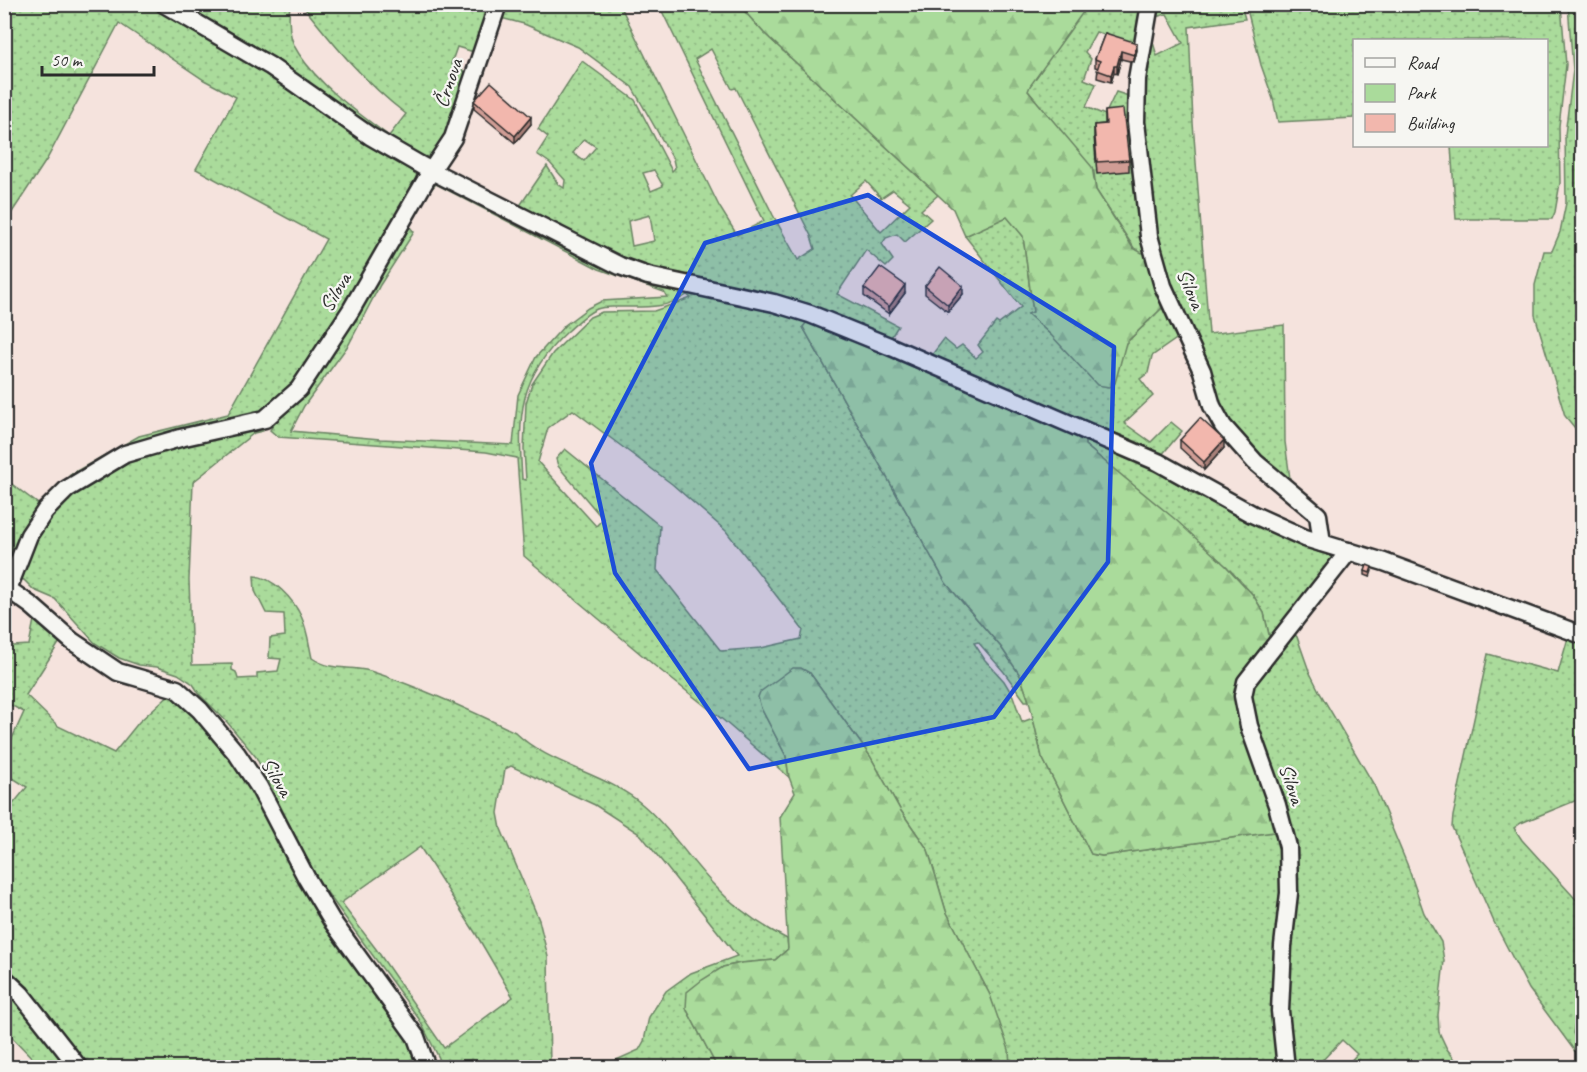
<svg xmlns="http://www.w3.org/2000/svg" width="1587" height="1072" font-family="Caveat,sans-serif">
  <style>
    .green { fill: url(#green-dots); stroke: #6a8363; stroke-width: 1.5; fill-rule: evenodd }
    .forest { fill: url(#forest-firs); stroke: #6a8363; stroke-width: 1.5 }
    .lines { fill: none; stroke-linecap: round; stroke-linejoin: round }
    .minor-casing { stroke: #2b2b2b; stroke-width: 21 }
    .minor { stroke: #f6f6f2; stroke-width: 16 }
    .wall { fill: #d09d95; stroke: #2b2b2b; stroke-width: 1.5 }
    .shaded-wall { fill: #a98079; stroke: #2b2b2b; stroke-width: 1.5 }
    .building { fill: #f2b7ad; stroke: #2b2b2b; stroke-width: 1.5 }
    .marked { fill: #1d4ed8; fill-opacity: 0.2; stroke: #1d4ed8; stroke-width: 4.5; stroke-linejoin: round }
    .labels { text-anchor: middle; stroke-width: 4.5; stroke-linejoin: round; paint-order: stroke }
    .street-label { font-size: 21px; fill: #2b2b2b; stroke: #f6f6f2 }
  </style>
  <defs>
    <pattern id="green-dots" width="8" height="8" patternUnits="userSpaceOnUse" patternTransform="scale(1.5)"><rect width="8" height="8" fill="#aadb9b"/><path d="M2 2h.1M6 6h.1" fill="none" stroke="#92bc86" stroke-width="1.8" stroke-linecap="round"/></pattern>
    <pattern id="forest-firs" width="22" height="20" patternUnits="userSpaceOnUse" patternTransform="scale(1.5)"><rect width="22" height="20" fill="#aadb9b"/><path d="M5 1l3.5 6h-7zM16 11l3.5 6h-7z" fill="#92bc86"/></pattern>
  </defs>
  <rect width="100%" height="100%" fill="#f5e3dd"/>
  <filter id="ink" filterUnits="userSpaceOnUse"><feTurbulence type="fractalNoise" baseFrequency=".0167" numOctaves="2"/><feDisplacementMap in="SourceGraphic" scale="12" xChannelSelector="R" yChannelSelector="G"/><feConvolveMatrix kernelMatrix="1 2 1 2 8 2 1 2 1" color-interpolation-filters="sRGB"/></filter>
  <g filter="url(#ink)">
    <g class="green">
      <path d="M 5,5 L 152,5 L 241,54 L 380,153 L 417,172 L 415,184 L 303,379 L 262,414 L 177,433 L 55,494 L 5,579 L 5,479 L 41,506 L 71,474 L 139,436 L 228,414 L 326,239 L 196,169 L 236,97 L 204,80 L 119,23 L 47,159 L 5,223 Z"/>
      <path d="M 181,5 L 290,5 C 288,21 289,40 299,54 C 321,87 357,112 389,136 L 406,114 C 364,82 334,45 302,5 L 489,5 L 474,52 L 457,47 L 451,64 L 466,72 C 462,88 447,145 434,154 C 428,159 419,155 411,154 Z"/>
      <path d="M 502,5 L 620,5 L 719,206 L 737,235 L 764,221 L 659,5 L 739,5 L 764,33 L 938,195 L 921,210 L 931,219 L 905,242 L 897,234 L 886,238 L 882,244 L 893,260 L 886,267 L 866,250 L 837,294 L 898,326 L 890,339 L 625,259 L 519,207 L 547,166 L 558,184 L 564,188 L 565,180 L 550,163 L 537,154 L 548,137 L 538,129 L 582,61 L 635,100 L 672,171 L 675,168 L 673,159 L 632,87 L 578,47 L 524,24 L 497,17 ZM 711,49 L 732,89 L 736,88 L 811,236 L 815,249 L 798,260 L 773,215 L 695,59 ZM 584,139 L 596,147 L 584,161 L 573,153 ZM 654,170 L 663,186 L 651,191 L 643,173 ZM 866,181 L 881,198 L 893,190 L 910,204 L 881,232 L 850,195 ZM 650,215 L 654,241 L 632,246 L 628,221 Z"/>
      <path d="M 1086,5 L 1145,5 L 1138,47 L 1096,32 L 1085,52 L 1091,59 L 1084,79 L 1096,84 L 1086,107 L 1105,115 L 1116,92 L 1132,97 L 1150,251 L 1142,254 L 1134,248 L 1096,190 L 1094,172 L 1028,91 L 1029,86 L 1085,8 Z"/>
      <path d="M 1154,5 L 1241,5 L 1245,19 L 1189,27 L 1193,123 L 1209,334 L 1284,325 L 1285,442 L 1291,486 L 1220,418 L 1161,269 L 1140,105 L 1152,39 L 1157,56 L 1183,43 L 1167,14 L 1151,18 Z"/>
      <path d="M 1246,5 L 1561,5 L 1566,65 L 1559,126 L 1560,183 L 1555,212 L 1552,219 L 1456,219 L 1451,146 L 1546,146 L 1546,40 L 1354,40 L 1354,118 L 1278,122 L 1273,99 L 1261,65 Z"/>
      <path d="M 1568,5 L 1582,5 L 1582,445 L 1575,428 L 1565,416 L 1535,315 L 1535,285 L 1544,251 L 1552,251 L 1560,232 L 1566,203 L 1565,135 L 1573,70 Z"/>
      <path d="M 433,179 L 582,256 L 807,322 L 803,327 L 946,583 L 1001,647 L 1020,675 L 1029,701 L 1025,701 L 1004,672 L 978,642 L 974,643 L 985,660 L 1004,681 L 1013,696 L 1022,722 L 1033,718 L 1042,757 L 1091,854 L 1102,856 L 1281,831 L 1282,1067 L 1010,1067 L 1011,1064 L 990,995 L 946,911 L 928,850 L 901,811 L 870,756 L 810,673 L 761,708 L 786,756 L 789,777 L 723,720 L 655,666 L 524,556 L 517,458 L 486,452 L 278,437 L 270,430 ZM 436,184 L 599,269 L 664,292 L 667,297 L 602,301 L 588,308 L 565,325 L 536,357 L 518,395 L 513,445 L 380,439 L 291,431 L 304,406 L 349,344 L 380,285 L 414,232 L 406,222 L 422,199 ZM 687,295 L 691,298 L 654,311 L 602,312 L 590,317 L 553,353 L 532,384 L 526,403 L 524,449 L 526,480 L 522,479 C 518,415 518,377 568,331 C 576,324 586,313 597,309 C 603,306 613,307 620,307 C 644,307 666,309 687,295 ZM 573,410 L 672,484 L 726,531 L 803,630 L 801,639 L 761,648 L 721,651 L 657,570 L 660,526 L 565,449 L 556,459 L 558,466 L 603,519 L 596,526 L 538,462 L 548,428 Z"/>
      <path d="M 1007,216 L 1023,236 L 1033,312 L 1028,314 L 1051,335 L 1123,349 L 1126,343 L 1166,304 L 1182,335 L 1152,356 L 1148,373 L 1140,379 L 1153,396 L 1124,423 L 1151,442 L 1171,422 L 1182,431 L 1160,457 L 1137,442 L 931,356 L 944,339 L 956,349 L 962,345 L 976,358 L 983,352 L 978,345 L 996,322 L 999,324 L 1021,307 L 965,236 Z"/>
      <path d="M 263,426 L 263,431 L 254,433 L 193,482 L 189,580 L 192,665 L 232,664 L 232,670 L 236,672 L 238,679 L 257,678 L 257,673 L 278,671 L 281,659 L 269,658 L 270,638 L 285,636 L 284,614 L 266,613 L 255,591 L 254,576 C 273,577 293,599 301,616 C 307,628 309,645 312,658 C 333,672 348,665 370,671 C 420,687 468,709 515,732 C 549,766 607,773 643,805 C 670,828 689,859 713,884 C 733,906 760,925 787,939 L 788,949 L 775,960 L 741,963 L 723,967 L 686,1008 L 717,1067 L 630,1068 L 629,1066 L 624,1068 L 579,1067 L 612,1062 L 639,1050 L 644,1041 L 649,1017 L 666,991 L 691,973 L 737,956 L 641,835 L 595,805 L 511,766 L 505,769 L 498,813 L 501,829 L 539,920 L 548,957 L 550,1067 L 439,1067 L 439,1058 L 419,1019 L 315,876 L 256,757 L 227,722 L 200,695 L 193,684 L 178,674 L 157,667 L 139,665 L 119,658 L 95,643 L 55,599 L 34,590 L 24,580 L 14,578 L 22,557 L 58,500 L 116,461 ZM 420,847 L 476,934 L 513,997 L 444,1048 L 376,949 L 341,903 Z"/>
      <path d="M 1084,433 L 1153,468 L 1194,494 L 1253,524 L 1285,538 L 1328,553 L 1333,559 L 1270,639 L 1264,613 L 1253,595 L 1226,566 L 1085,445 Z"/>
      <path d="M 35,615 L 61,640 L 26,695 L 58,726 L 114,753 L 139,722 L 172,692 L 211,728 L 410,1035 L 423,1067 L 87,1067 L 5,970 L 5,814 L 27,787 L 13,778 L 5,788 L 5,740 L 10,743 L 24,712 L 5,702 L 5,643 L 14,646 L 29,645 Z"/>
      <path d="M 1290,629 L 1297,637 L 1309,671 L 1320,693 L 1374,785 L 1407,864 L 1424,913 L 1441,942 L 1444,961 L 1438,1015 L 1439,1032 L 1447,1049 L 1461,1067 L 1345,1067 L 1357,1054 L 1342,1040 L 1316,1067 L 1288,1067 L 1283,1010 L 1292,886 L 1250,724 L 1248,685 Z"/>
      <path d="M 1568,638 L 1582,642 L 1582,798 L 1521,823 L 1514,828 L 1522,840 L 1582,906 L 1582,983 L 1573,1033 L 1582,1049 L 1582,1061 L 1529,989 L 1494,922 L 1452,827 L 1453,816 L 1488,654 L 1558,673 Z"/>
      <path d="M 4,983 L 74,1067 L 41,1067 L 7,1032 L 5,1033 Z"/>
    </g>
    <g class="forest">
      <path d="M 739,5 L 1086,5 L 1086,8 L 1030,86 L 1028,91 L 1092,167 L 1096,190 L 1133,248 L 1142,253 L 1150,251 L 1166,304 L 1126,343 L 1115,383 L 1109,387 L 1097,385 L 1051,335 L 1028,314 L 1033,312 L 1023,236 L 1007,217 L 965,236 L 953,209 L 764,33 Z"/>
      <path d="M 807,322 L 1084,433 L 1085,445 L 1176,520 L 1226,566 L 1253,595 L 1264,613 L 1270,639 L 1240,691 L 1281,831 L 1102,856 L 1091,854 L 1042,757 L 1029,701 L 1020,675 L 1001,647 L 946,583 L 803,327 Z"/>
      <path d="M 793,668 L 801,668 L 810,673 L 870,756 L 901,811 L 928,850 L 946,911 L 990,995 L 1009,1050 L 1010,1067 L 717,1067 L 686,1008 L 687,992 L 702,980 L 723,967 L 741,963 L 775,960 L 788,949 L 780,817 L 795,793 L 789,777 L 786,756 L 761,708 L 758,697 L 760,692 Z"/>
    </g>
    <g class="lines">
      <g class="minor-casing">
        <g id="minor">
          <path d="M 164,4 L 270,66 L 370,136 L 422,166 L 620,266 L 648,276 L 774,303 L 810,314 L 889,346 L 1158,462 L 1252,514 L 1305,538 L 1384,562 L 1582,635"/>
          <path d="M 1150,4 L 1137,79 L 1136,122 L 1149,236 L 1163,286 L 1202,371 L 1212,406 L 1223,426 L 1255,462 L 1318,515 L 1322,543"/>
          <path d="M 8,589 L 32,606 L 72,641 L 118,672 L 177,689 L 200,710 L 237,754 L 259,787 L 307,879 L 332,921 L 416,1037 L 427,1068"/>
          <path d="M 4,592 L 8,589 L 29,535 L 45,511 L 67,489 L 125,454 L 180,438 L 265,419 L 299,389 L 351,310 L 431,171 L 453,138 L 498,4"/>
          <path d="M 4,978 L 21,994 L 79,1068"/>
          <path d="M 1286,1068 L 1280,1011 L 1283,946 L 1289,893 L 1288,847 L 1277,805 L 1249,726 L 1243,696 L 1246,682 L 1349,551"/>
        </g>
      </g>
      <use href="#minor" class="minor"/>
    </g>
    <g class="wall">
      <path d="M 1105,33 L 1137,50 L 1134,62 L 1121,59 L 1117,74 L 1114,73 L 1111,82 L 1097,78 L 1098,68 L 1095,67 L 1095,59 Z"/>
      <path d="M 474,101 L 531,124 L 515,143 L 474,109 Z"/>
      <path d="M 1105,111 L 1129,160 L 1129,171 L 1097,174 L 1094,136 L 1094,125 L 1105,124 Z"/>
      <path d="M 925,286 L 963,294 L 948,312 L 925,294 Z"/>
      <path d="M 864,288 L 905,293 L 889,314 L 864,296 Z"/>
      <path d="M 1180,440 L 1224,448 L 1204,470 L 1180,448 Z"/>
      <path d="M 1365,571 L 1372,571 L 1370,577 L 1365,575 Z"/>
    </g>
    <g class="shaded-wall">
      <path d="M 1137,43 L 1137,50 L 1134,62 L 1134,55 Z"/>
      <path d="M 1121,51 L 1121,59 L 1117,74 L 1117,66 Z"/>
      <path d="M 1114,66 L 1114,73 L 1111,82 L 1111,75 Z"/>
      <path d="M 531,117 L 531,124 L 515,143 L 515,136 Z"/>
      <path d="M 905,285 L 905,293 L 889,314 L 889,307 Z"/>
      <path d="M 963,286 L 963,294 L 948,312 L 948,305 Z"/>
      <path d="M 1224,440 L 1224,448 L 1204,470 L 1204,462 Z"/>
    </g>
    <g class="building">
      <path d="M 1105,33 L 1137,43 L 1134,55 L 1121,51 L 1117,66 L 1114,66 L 1111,75 L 1097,70 L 1100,61 L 1095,59 Z"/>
      <path d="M 491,82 L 531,117 L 515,136 L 474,101 Z"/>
      <path d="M 1123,109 L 1129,160 L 1097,162 L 1094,125 L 1106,124 L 1105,111 Z"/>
      <path d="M 880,267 L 905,285 L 889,307 L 864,288 Z"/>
      <path d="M 940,267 L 963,286 L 948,305 L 925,286 Z"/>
      <path d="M 1200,418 L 1224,440 L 1204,462 L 1180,440 Z"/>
      <path d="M 1367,565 L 1372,567 L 1370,573 L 1365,571 Z"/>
    </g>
  </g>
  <path class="marked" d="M 868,195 L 1114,347 L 1108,562 L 994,717 L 749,769 L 615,573 L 591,463 L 705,243 Z"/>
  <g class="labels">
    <g class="street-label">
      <text transform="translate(448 83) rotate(-71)" y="7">Črnova</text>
      <text transform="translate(1191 289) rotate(67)" y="7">Silova</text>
      <text transform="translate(335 292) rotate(-59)" y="7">Silova</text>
      <text transform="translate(277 777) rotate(59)" y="7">Silova</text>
      <text transform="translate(1292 784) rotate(72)" y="7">Silova</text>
    </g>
  </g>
  <rect width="1587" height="1072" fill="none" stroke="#f6f6f2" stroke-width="24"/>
  <rect x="12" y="12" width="1563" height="1048" fill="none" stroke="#2b2b2b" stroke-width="2" filter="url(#ink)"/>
  <rect x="1353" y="39" width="195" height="108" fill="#f6f6f2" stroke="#a5a5a2" stroke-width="1.5"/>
  <rect x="1365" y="58" width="30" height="9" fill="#f6f6f2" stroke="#a5a5a2" stroke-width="1.5"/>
  <text x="1407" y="69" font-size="18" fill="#2b2b2b">Road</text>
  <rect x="1365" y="84" width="30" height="18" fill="#aadb9b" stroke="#a5a5a2" stroke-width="1.5"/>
  <text x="1407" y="99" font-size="18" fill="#2b2b2b">Park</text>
  <rect x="1365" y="114" width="30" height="18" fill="#f2b7ad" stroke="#a5a5a2" stroke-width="1.5"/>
  <text x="1407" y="129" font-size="18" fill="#2b2b2b">Building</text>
  <path d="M42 66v9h112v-9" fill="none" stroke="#2b2b2b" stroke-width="3"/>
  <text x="51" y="66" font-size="18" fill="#2b2b2b" stroke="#f6f6f2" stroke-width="4.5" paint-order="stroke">50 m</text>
</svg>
